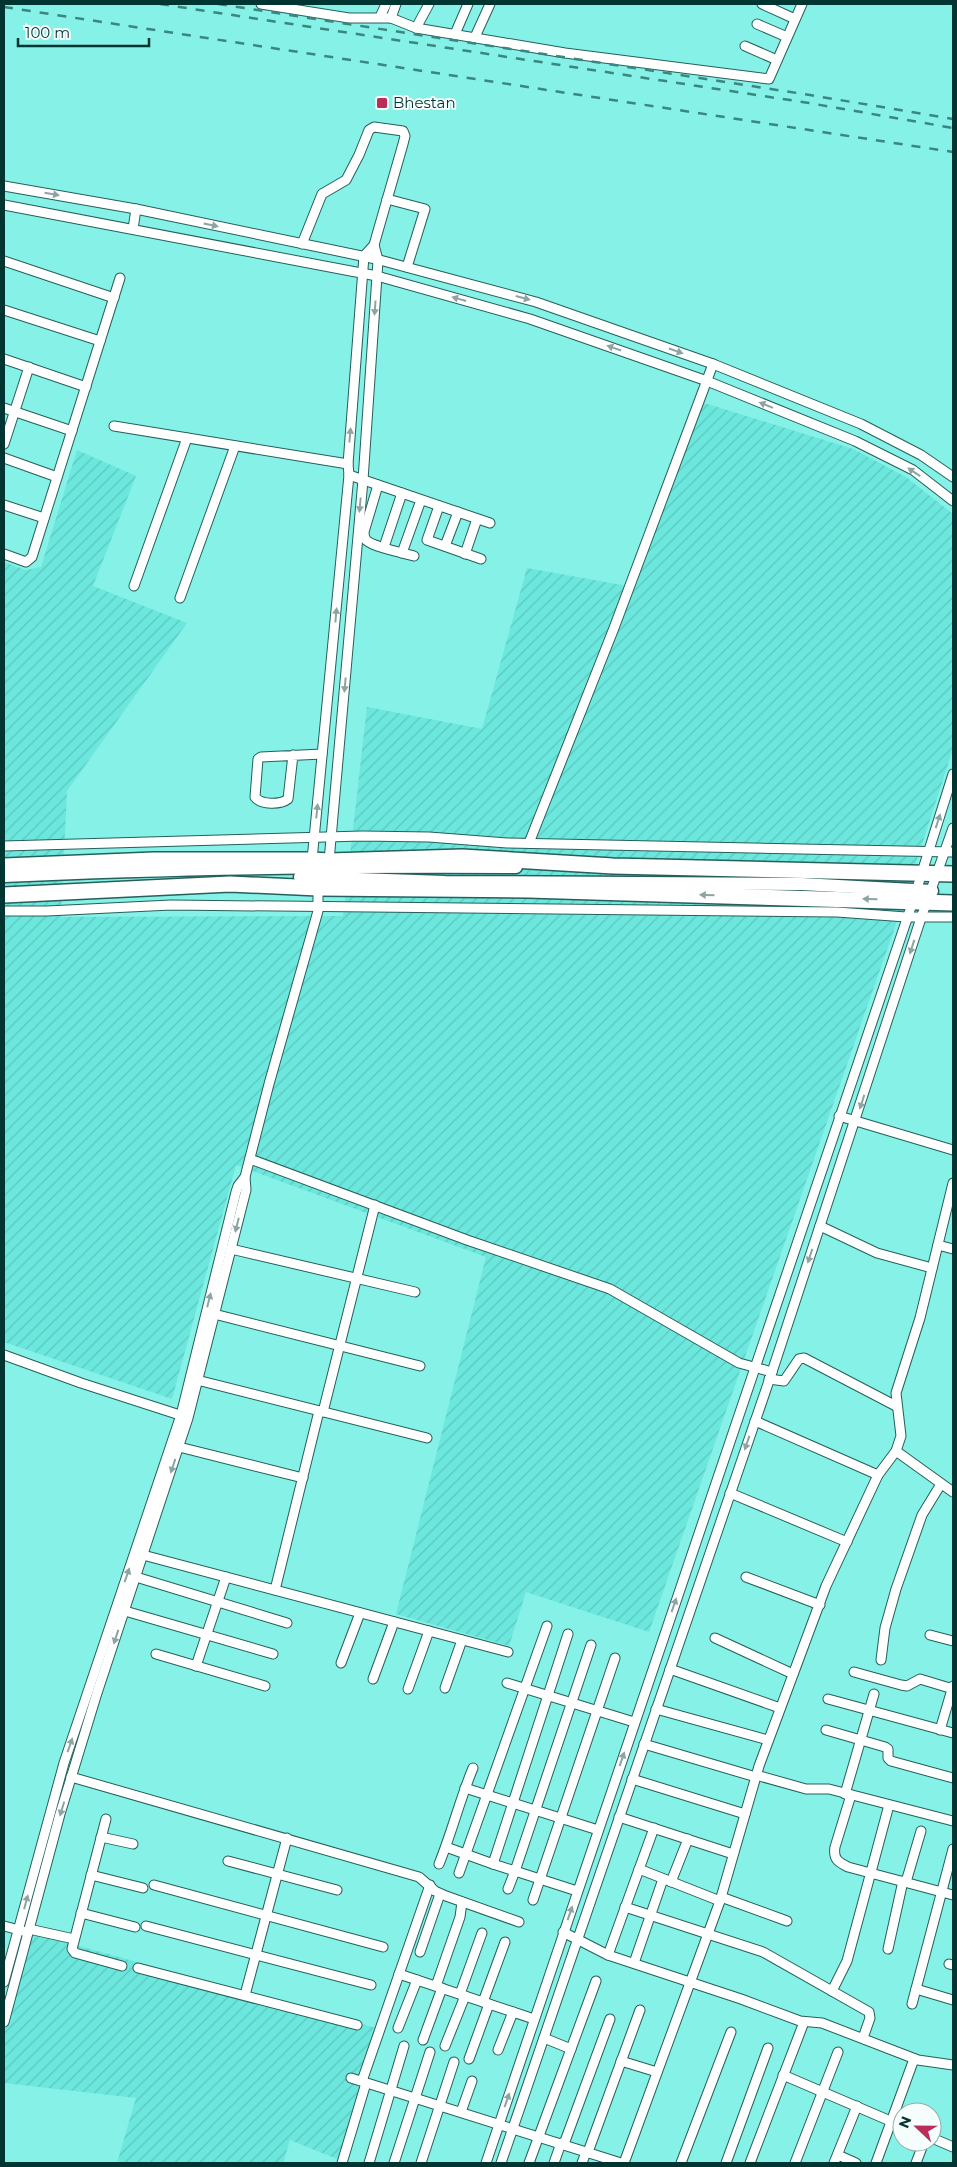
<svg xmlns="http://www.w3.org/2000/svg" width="957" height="2167" font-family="Montserrat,sans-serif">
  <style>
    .industrial { fill: url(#industrial-furrows) }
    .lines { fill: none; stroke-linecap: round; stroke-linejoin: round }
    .street-casing { stroke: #25605b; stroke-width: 11 }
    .secondary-casing { stroke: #25605b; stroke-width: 15 }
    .highway-casing { stroke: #25605b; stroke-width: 18 }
    .street { stroke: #fff; stroke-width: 9 }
    .secondary { stroke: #fff; stroke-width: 12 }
    .highway { stroke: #fff; stroke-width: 15 }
    .rail { stroke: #3a8680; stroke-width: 2.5; stroke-dasharray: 9 9; stroke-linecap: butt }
    .oneway { fill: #8da4a3 }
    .poi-dot { fill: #bb2c59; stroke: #f5fefd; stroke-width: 2 }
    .labels { text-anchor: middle; stroke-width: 4; stroke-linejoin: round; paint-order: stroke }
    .poi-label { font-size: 15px; fill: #013532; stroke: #f5fefd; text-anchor: start }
  </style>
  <defs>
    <pattern id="industrial-furrows" width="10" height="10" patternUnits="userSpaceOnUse" patternTransform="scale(1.25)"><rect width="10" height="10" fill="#6ce7dd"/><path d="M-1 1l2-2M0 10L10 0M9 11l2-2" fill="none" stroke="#5cc7be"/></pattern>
  </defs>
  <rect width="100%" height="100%" fill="#85f1e7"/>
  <g class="industrial">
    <path d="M 701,402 L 853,449 L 906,477 L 953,514 L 953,749 L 896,924 L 649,1632 L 526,1592 L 509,1646 L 396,1614 L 486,1257 L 236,1165 L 172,1399 L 4,1342 L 4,562 L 26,570 L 41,567 L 77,450 L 136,476 L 93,586 L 187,623 L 67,791 L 61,917 L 343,916 L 367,707 L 482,729 L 527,568 L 633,587 Z"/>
    <path d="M 28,1932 L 380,2029 L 342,2161 L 290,2140 L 283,2163 L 117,2163 L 136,2098 L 4,2083 L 4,2021 Z"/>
  </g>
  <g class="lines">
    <g class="street-casing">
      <g id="street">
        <path d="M 261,4 L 349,18 L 391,18 L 416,28 L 565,53 L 769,79 L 802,4"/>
        <path d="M 762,4 L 795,19"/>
        <path d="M 380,17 L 386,4"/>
        <path d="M 391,18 L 396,4"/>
        <path d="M 757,24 L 787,37"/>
        <path d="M 416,28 L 429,4"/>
        <path d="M 455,34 L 468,4"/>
        <path d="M 475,37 L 490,4"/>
        <path d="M 745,46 L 777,60"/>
        <path d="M 4,186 L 136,209 L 376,259 L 536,302 L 713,364 L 861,424 L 921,455 L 953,477"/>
        <path d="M 387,199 L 425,209 L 407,267"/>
        <path d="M 4,205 L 377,276 L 530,319 L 707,381 L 855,441 L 913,470 L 953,501"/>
        <path d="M 133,229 L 136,209"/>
        <path d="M 302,244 L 322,194 L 346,180 L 359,155 L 369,130 L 374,127 L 403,131 L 405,136 L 403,144 L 374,245 L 364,256 L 348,464 L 349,475 L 312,860"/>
        <path d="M 4,261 L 114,298"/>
        <path d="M 4,310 L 100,341"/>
        <path d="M 4,359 L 86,387"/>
        <path d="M 4,408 L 72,431"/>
        <path d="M 114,426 L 348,464"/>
        <path d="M 4,444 L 29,367"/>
        <path d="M 4,458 L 57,477"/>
        <path d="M 349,475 L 490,523"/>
        <path d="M 378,485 L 364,532 C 364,535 364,537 366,540 C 373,547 403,553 414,556"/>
        <path d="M 4,505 L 44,518"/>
        <path d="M 439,506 L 427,540 L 481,559"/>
        <path d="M 445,546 L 458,512"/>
        <path d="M 384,547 L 402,493"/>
        <path d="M 402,553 L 421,500"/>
        <path d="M 4,554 L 26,562 L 32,557 L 120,278"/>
        <path d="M 465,554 L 477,519"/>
        <path d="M 134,586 L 187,438"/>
        <path d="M 180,598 L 235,446"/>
        <path d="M 293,755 L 288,799 C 280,805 261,805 255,797 L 258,759 L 261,757 L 322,754"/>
        <path d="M 529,843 L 614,628 L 713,364"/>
        <path d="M 4,846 L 362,836 L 429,837 L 507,843 L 953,852"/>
        <path d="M 329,861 L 363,480 L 377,276 L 378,260 L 374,245"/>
        <path d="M 4,911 L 47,911 L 171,905 L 837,912 L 906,917 L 953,917"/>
        <path d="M 839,1116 L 953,1150"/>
        <path d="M 250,1159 L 467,1240 L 610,1289 L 739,1363 L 772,1372"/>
        <path d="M 820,1226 L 877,1253 L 932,1268"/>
        <path d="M 938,1245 L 953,1249"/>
        <path d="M 231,1249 L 415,1292"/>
        <path d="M 214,1314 L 420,1366"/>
        <path d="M 4,1355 L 81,1383 L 186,1417"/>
        <path d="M 769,1379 L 784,1381 L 799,1359 L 804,1358 L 896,1406"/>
        <path d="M 197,1380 L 427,1438"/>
        <path d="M 323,1412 L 375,1205"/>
        <path d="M 755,1421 L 878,1475"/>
        <path d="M 179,1447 L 303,1478"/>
        <path d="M 896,1451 L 953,1492"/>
        <path d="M 730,1493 L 847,1542"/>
        <path d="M 143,1555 L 508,1652"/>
        <path d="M 136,1577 L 287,1623"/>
        <path d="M 746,1577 L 820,1605"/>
        <path d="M 275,1590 L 319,1411"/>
        <path d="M 125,1611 L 273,1654"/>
        <path d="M 930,1635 L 953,1641"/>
        <path d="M 715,1638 L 793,1674"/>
        <path d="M 156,1654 L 265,1686"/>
        <path d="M 881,1660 L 885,1628 L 896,1589 L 922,1515 L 941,1484"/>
        <path d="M 341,1663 L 360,1613"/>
        <path d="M 196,1666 L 226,1577"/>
        <path d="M 670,1669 L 780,1708"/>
        <path d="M 854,1672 L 901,1685 L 907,1686 L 920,1679 L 953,1689"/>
        <path d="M 373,1679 L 394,1622"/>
        <path d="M 507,1683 L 634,1722"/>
        <path d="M 445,1688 L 462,1640"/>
        <path d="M 408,1689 L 429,1631"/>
        <path d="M 828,1699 L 953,1733"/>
        <path d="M 656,1709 L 768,1740"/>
        <path d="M 826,1730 L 885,1747 L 888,1749 L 888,1758 L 891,1761 L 953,1778"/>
        <path d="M 940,1730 L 953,1686"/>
        <path d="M 644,1744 L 756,1777"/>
        <path d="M 756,1775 L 806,1789 L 829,1789 L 953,1821"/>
        <path d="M 71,1777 L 419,1877 L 435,1891 L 446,1896 L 519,1922"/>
        <path d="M 632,1779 L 745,1814"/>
        <path d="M 465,1788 L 598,1830"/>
        <path d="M 845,1794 L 874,1694"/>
        <path d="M 851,1795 L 835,1847 C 833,1859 838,1862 848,1867 L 953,1895"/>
        <path d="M 619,1817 L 733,1854"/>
        <path d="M 106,1819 L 72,1949 L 75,1953 L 122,1966"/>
        <path d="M 101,1837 L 133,1844"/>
        <path d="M 446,1847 L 493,1864 L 568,1634"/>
        <path d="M 228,1861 L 337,1890"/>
        <path d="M 439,1864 C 452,1832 460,1799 473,1768"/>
        <path d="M 493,1864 L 515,1871 L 508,1889"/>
        <path d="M 639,1869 L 720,1901"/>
        <path d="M 459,1873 L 547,1626"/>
        <path d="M 91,1875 L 143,1888"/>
        <path d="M 671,1882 L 688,1839"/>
        <path d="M 906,1882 L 921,1831"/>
        <path d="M 154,1885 L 383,1947"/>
        <path d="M 577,1891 L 515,1871 L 591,1645"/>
        <path d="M 721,1897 L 787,1921"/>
        <path d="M 533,1900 L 615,1658"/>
        <path d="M 625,1907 L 763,1952 L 869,2012 L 870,2018 L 863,2038"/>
        <path d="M 81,1913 L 135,1927"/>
        <path d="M 4,1926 L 23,1931"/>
        <path d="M 146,1926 L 371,1985"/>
        <path d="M 29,1929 L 74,1939"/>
        <path d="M 563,1932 L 608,1955 L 741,1999 L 800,2021 L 822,2023 L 918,2060 L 953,2065"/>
        <path d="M 888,1949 L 903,1881"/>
        <path d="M 420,1952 L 440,1894"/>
        <path d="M 608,1955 L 654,1828"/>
        <path d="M 634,1963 L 663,1879"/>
        <path d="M 949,1964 L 953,1965"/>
        <path d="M 138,1968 L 357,2025"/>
        <path d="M 399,1974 L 534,2019"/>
        <path d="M 4,1982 L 64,1763 L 181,1415 L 236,1192 L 238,1186 L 245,1177"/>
        <path d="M 436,1986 L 460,1917 L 462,1902"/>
        <path d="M 916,1989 L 953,2000"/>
        <path d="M 832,1991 L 847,1961 L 889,1805"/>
        <path d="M 460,1994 L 482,1933"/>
        <path d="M 245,1995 L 287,1838"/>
        <path d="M 483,2002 L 505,1942"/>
        <path d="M 912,2004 L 953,1849"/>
        <path d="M 4,2022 L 60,1814 L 97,1693 L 188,1418 L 246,1190 L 245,1177 L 269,1084 L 318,911 L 318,888"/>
        <path d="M 398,2028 L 417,1980"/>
        <path d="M 544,2038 L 571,2049"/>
        <path d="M 423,2040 L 442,1988"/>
        <path d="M 445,2046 L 465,1996"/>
        <path d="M 498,2050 L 513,2012"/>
        <path d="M 469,2059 L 489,2004"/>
        <path d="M 621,2061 L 657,2072"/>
        <path d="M 783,2075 L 902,2126"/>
        <path d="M 351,2078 L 621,2163"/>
        <path d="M 362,2081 L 430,1885"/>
        <path d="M 461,2112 L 472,2081"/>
        <path d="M 932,2138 L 953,2147"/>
        <path d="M 564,2144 L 610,2019"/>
        <path d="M 588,2152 L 640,2010"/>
        <path d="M 838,2155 L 856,2163"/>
        <path d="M 342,2163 L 366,2083"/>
        <path d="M 369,2163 L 404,2046"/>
        <path d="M 394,2163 L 430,2052"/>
        <path d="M 421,2163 L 454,2062"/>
        <path d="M 486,2163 L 913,901 L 953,774"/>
        <path d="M 501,2163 L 772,1372 L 921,918 L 953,828"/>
        <path d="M 529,2163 L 596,1981"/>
        <path d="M 554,2163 L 561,2143"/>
        <path d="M 582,2163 L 586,2152"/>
        <path d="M 624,2163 L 720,1901 L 759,1766 L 826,1586 L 878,1475 L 896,1451 L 901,1436 L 896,1393 L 920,1318 L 953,1183"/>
        <path d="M 681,2163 L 731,2032"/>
        <path d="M 726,2163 L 768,2048"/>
        <path d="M 750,2163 L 804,2022"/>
        <path d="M 795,2163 L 838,2052"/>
        <path d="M 834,2163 L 857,2106"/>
        <path d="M 876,2163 L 914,2059"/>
        <path d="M 916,2163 L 924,2142"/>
      </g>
    </g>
    <g class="secondary-casing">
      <g id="secondary">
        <path d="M 4,876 C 174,868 345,866 516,867"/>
        <path d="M 300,877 L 445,882 L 801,884 L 932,891"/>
      </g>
    </g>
    <g class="highway-casing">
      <g id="highway">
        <path d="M 4,866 L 154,860 L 312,860 L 329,861 L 462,857 L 613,866 L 953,874"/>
        <path d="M 4,895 L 230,884 L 318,888 L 528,890 L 953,903"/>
      </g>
    </g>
    <use href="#street" class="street"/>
    <use href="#secondary" class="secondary"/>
    <use href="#highway" class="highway"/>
    <g class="rail">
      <path d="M 160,4 L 809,103 L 953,128"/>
      <path d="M 218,4 L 810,95 L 953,119"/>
      <path d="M 4,7 L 953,152"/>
    </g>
  </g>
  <defs><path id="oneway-solid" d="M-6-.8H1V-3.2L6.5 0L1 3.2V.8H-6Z" transform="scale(1.25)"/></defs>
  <g class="oneway">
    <use href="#oneway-solid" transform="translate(52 194) rotate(10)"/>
    <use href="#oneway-solid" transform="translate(211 225) rotate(12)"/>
    <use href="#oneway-solid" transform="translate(523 298) rotate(15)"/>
    <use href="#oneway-solid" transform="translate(459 299) rotate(-164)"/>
    <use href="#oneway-solid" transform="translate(375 308) rotate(94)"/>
    <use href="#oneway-solid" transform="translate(614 348) rotate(-161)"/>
    <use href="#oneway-solid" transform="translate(676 351) rotate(19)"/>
    <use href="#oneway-solid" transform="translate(766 405) rotate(-158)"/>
    <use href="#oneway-solid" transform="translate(350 435) rotate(-85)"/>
    <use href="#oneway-solid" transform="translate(914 472) rotate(-147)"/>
    <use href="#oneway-solid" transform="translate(360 505) rotate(95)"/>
    <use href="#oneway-solid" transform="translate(336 615) rotate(-85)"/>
    <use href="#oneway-solid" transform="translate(345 685) rotate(95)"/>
    <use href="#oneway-solid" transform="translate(317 811) rotate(-84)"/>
    <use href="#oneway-solid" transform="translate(938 821) rotate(-72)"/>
    <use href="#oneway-solid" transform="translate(707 895) rotate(-178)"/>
    <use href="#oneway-solid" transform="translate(870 899) rotate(-178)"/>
    <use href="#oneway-solid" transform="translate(912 947) rotate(108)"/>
    <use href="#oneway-solid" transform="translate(862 1102) rotate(108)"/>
    <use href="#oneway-solid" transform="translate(237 1225) rotate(104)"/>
    <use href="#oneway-solid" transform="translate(810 1256) rotate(108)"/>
    <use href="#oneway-solid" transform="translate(209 1300) rotate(-76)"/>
    <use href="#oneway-solid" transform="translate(747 1443) rotate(109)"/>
    <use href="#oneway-solid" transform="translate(173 1466) rotate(108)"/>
    <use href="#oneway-solid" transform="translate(127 1575) rotate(-71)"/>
    <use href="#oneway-solid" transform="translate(674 1605) rotate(-71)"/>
    <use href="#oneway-solid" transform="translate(116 1637) rotate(108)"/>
    <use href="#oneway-solid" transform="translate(70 1745) rotate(-71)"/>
    <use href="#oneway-solid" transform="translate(622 1759) rotate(-71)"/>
    <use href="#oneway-solid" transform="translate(62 1809) rotate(107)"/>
    <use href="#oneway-solid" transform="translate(26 1902) rotate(-75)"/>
    <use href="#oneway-solid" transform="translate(570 1913) rotate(-71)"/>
    <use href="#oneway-solid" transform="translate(507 2100) rotate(-71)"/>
  </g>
  <rect class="poi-dot" x="376" y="97" width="12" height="12" rx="2.5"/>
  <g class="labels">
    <g class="poi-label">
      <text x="393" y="108">Bhestan</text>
    </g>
  </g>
  <rect width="957" height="2167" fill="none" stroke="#013532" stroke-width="10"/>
  <g transform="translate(917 2127) rotate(292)"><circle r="24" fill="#f5fefd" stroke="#93aeac"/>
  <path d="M0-4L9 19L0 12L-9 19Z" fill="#bb2c59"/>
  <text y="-8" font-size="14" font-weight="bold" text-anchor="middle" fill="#013532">N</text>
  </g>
  <path d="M18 38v8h131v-8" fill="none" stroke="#013532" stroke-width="2.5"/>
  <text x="25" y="38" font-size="15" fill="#013532" stroke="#f5fefd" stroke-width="4" paint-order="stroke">100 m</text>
</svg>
